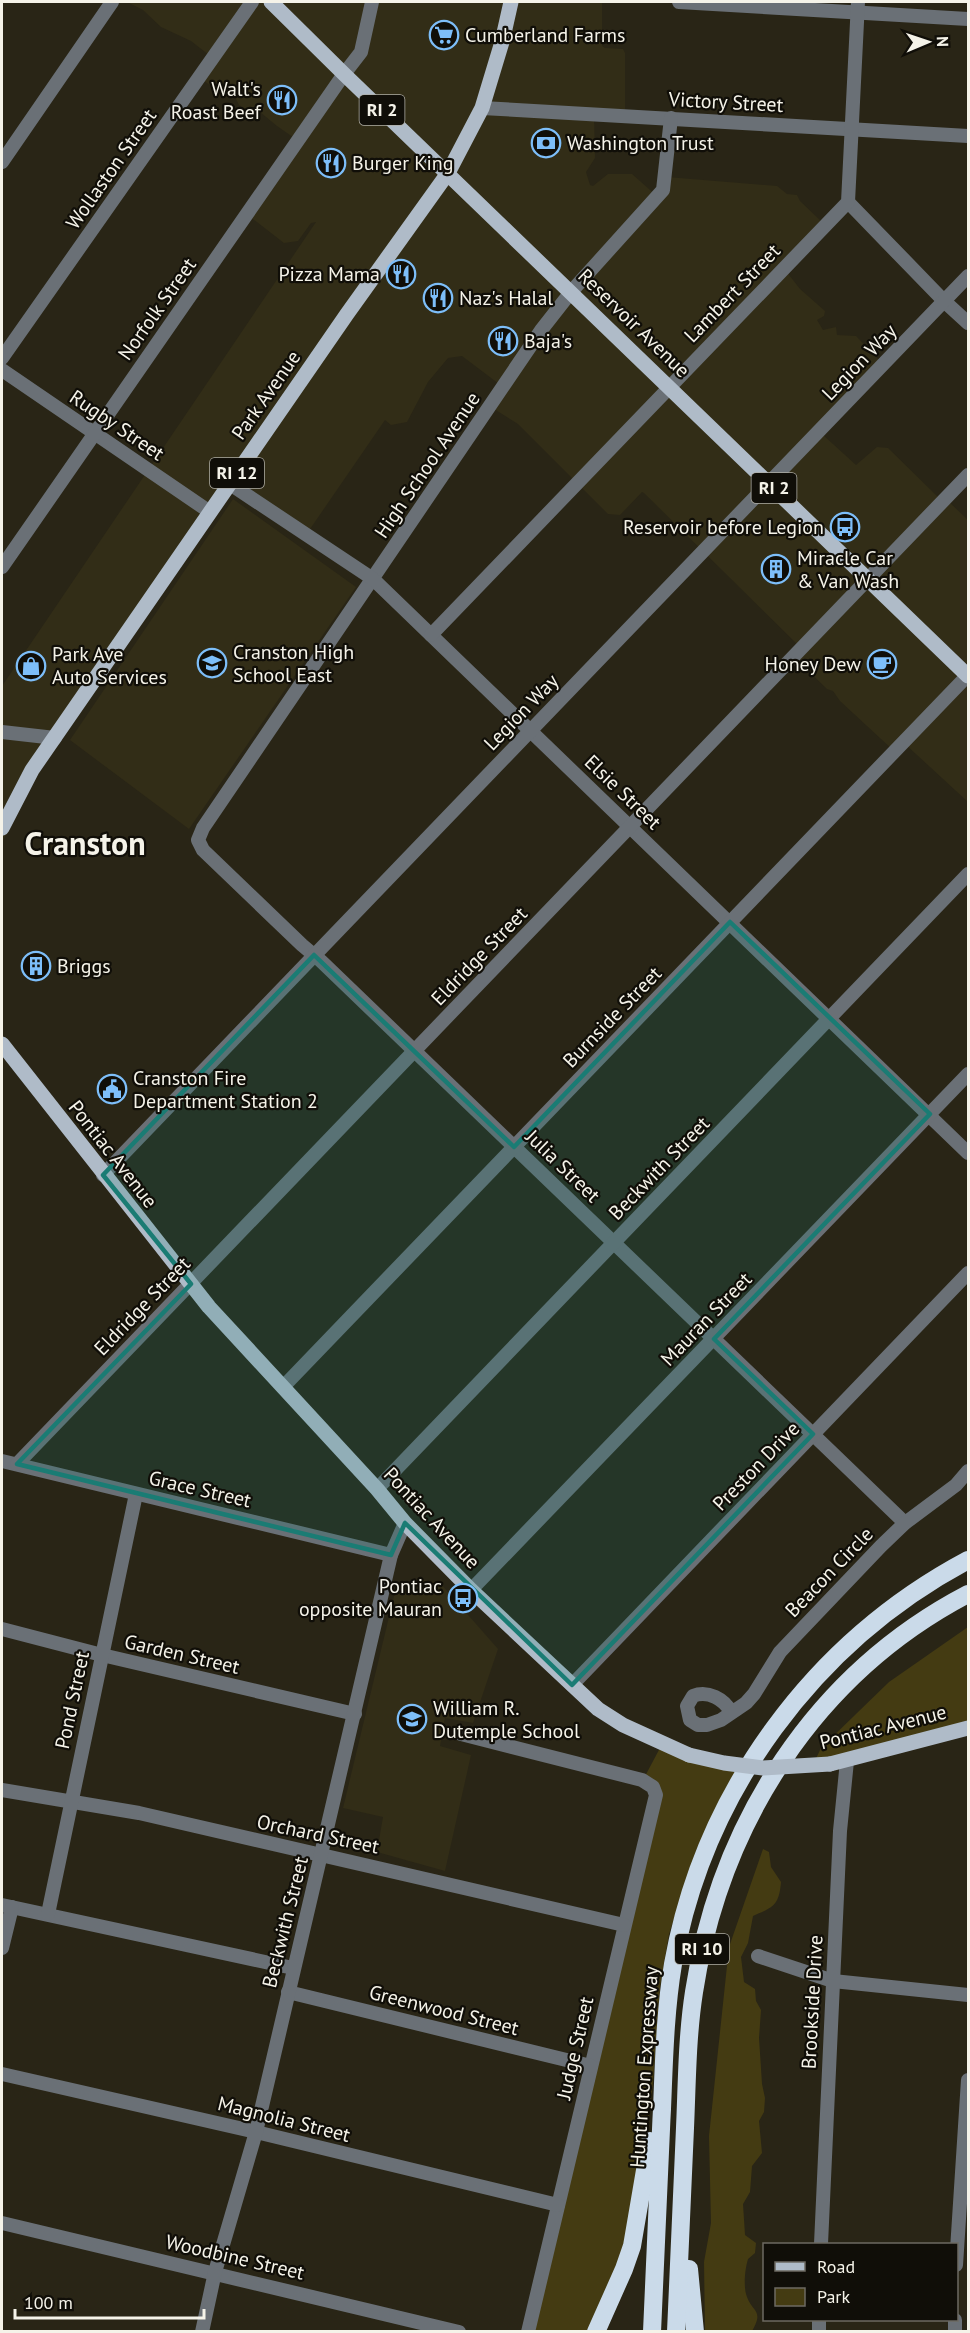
<svg xmlns="http://www.w3.org/2000/svg" width="970" height="2333" font-family="'PT Sans',sans-serif">
  <style>
    .built { fill: #322d17 }
    .green { fill: #443b12 }
    .lines { fill: none; stroke-linecap: round; stroke-linejoin: round }
    .minor { stroke: #6a7076; stroke-width: 14 }
    .major { stroke: #afbbc8; stroke-width: 15 }
    .highway { stroke: #cadae9; stroke-width: 18 }
    .major-bridge { stroke: #afbbc8; stroke-width: 15 }
    .marked { fill: #1a7c74; fill-opacity: 0.2; stroke: #1a7c74; stroke-width: 4.5; stroke-linejoin: round }
    .labels { text-anchor: middle; stroke-width: 4.5; stroke-linejoin: round; paint-order: stroke }
    .shield { fill: #100e08; stroke: #b0aea6; stroke-width: 1.5 }
    .shield-label { font-size: 18px; font-weight: bold; fill: #f5f3e9 }
    .poi-label { font-size: 20px; fill: #f5f3e9; stroke: #100e08; text-anchor: start }
    .street-label { font-size: 20px; fill: #f5f3e9; stroke: #100e08 }
    .town-label { font-size: 32px; font-weight: bold; fill: #f5f3e9; stroke: #100e08 }
  </style>
  <rect width="100%" height="100%" fill="#292516"/>
  <g class="built">
    <path d="M 127,2 L 602,2 L 602,46 L 605,48 L 623,49 L 625,53 L 625,115 L 594,115 L 595,158 L 586,172 L 590,185 L 593,186 L 608,174 L 632,174 L 658,197 L 667,177 L 777,186 L 787,194 L 797,195 L 800,201 L 824,224 L 786,271 L 800,289 L 825,311 L 824,316 L 817,320 L 823,330 L 836,327 L 837,335 L 856,336 L 882,363 L 822,434 L 856,465 L 877,447 L 888,448 L 940,499 L 947,500 L 968,520 L 968,802 L 904,743 L 894,751 L 840,701 L 833,691 L 827,689 L 794,657 L 800,647 L 644,493 L 642,492 L 620,515 L 608,514 L 518,424 L 491,407 L 503,387 L 462,356 L 448,358 L 428,382 L 407,422 L 391,425 L 385,420 L 308,532 L 232,482 L 53,740 L 2,843 L 2,686 L 316,222 L 311,223 L 298,241 L 284,243 L 249,216 L 300,142 L 277,126 L 260,112 L 249,111 L 239,105 L 235,97 L 218,91 L 200,78 L 209,55 L 191,41 L 161,27 L 143,10 Z"/>
    <path d="M 233,499 L 356,587 L 189,829 L 70,740 Z"/>
    <path d="M 418,1579 L 440,1583 L 498,1649 L 473,1723 L 445,1718 L 440,1746 L 471,1755 L 445,1871 L 377,1852 L 383,1817 L 343,1808 L 395,1592 L 403,1586 Z"/>
  </g>
  <g class="green">
    <path d="M 968,1627 L 968,1729 L 812,1767 L 821,1748 L 889,1682 Z"/>
    <path d="M 660,1748 L 735,1772 L 697,1848 L 669,1934 L 660,1987 L 653,2082 L 638,2207 L 593,2331 L 529,2332 L 654,1792 L 643,1780 Z"/>
    <path d="M 763,1849 L 769,1852 L 771,1867 L 781,1882 C 779,1905 774,1907 753,1916 L 748,1943 L 741,1957 L 744,1982 L 755,1989 L 756,2001 L 761,2010 L 759,2038 L 762,2084 L 765,2098 L 764,2112 L 759,2121 L 762,2153 L 752,2166 L 750,2192 L 743,2204 L 745,2235 L 756,2243 L 755,2253 L 748,2259 C 745,2269 743,2287 747,2297 C 753,2313 764,2310 752,2331 L 705,2331 L 704,2262 L 711,2223 L 709,2136 L 729,1947 Z"/>
  </g>
  <g class="lines">
    <g class="minor">
      <path d="M 679,2 L 968,19"/>
      <path d="M 482,108 L 968,136"/>
      <path d="M 671,118 L 663,190 L 571,292 L 542,329 L 203,828 L 198,840 L 203,850 L 302,945 L 321,961 L 905,1523"/>
      <path d="M 2,162 L 112,2"/>
      <path d="M 848,202 L 944,301 L 968,323"/>
      <path d="M 2,358 L 252,2"/>
      <path d="M 2,370 L 210,512"/>
      <path d="M 230,484 L 373,579 L 968,1153"/>
      <path d="M 2,567 L 344,74 L 361,52 L 372,2"/>
      <path d="M 431,635 L 848,202 L 858,2"/>
      <path d="M 2,732 L 55,738"/>
      <path d="M 103,1175 L 968,276"/>
      <path d="M 283,1387 L 968,675"/>
      <path d="M 2,1461 L 391,1555"/>
      <path d="M 17,1464 L 968,475"/>
      <path d="M 377,1489 L 968,874"/>
      <path d="M 471,1590 L 968,1074"/>
      <path d="M 2,1629 L 102,1655 L 355,1714"/>
      <path d="M 572,1685 L 968,1273"/>
      <path d="M 731,1712 C 724,1699 708,1690 693,1696 L 687,1706 L 690,1720 L 698,1725 L 707,1725 L 721,1720 L 746,1703 L 754,1694 L 780,1652 L 881,1546 L 905,1523 L 956,1485 L 968,1471"/>
      <path d="M 461,1734 L 642,1780 L 653,1787 L 656,1795 L 528,2332"/>
      <path d="M 2,1790 L 139,1813 L 624,1925"/>
      <path d="M 2,1905 L 293,1968"/>
      <path d="M 48,1914 L 136,1494"/>
      <path d="M 2,1948 L 12,1907"/>
      <path d="M 758,1956 L 833,1981 L 968,1995"/>
      <path d="M 288,1992 L 591,2066"/>
      <path d="M 2,2074 L 256,2132 L 558,2205"/>
      <path d="M 2,2223 L 459,2332"/>
      <path d="M 821,2244 L 840,1831 L 847,1761"/>
      <path d="M 956,2265 L 968,2080"/>
      <path d="M 955,2320 L 955,2332"/>
      <path d="M 202,2332 L 215,2272 L 256,2132 L 391,1555 L 405,1523"/>
      <path d="M 819,2332 L 819,2320"/>
    </g>
    <g class="major">
      <path d="M 271,2 L 344,74 L 968,676"/>
      <path d="M 2,828 L 32,770 L 347,314 L 448,173 L 482,108 L 502,42 L 511,2"/>
      <path d="M 2,1044 L 209,1307 L 377,1489 L 405,1523 L 471,1590 L 598,1709 L 623,1725 L 689,1755"/>
      <path d="M 830,1764 L 968,1728"/>
    </g>
    <g class="highway">
      <path d="M 689,2269 L 695,2332"/>
      <path d="M 596,2332 L 624,2269 L 632,2246 L 650,2141"/>
      <path d="M 652,2332 C 655,2257 658,2183 662,2109 C 664,2061 665,2012 673,1964 C 704,1791 814,1642 968,1560"/>
      <path d="M 676,2332 C 679,2264 682,2196 685,2128 C 687,2083 687,2037 694,1992 C 720,1823 815,1674 968,1594"/>
    </g>
    <path class="major-bridge" d="M 689,1755 L 724,1763 L 763,1768 L 830,1764"/>
  </g>
  <path class="marked" d="M 730,922 L 930,1114 L 714,1339 L 813,1434 L 572,1685 L 405,1523 L 391,1555 L 17,1464 L 191,1284 L 103,1175 L 314,955 L 514,1147 Z"/>
  <defs>
    <g id="supermarket-ring" transform="scale(1.5)"><circle r="9.5" fill="#100e08" stroke="#7dbef9" stroke-width="1.5"/><path d="M-6-5.5h2.5l.6 2H6L4.5 2H-2.5L-4.4-4H-6ZM-1.5 3.2a1.3 1.3 0 1 0 .1 0ZM3 3.2a1.3 1.3 0 1 0 .1 0Z" fill="#7dbef9"/></g>
    <g id="restaurant-ring" transform="scale(1.5)"><circle r="9.5" fill="#100e08" stroke="#7dbef9" stroke-width="1.5"/><path d="M-5-6h1v4h1v-4h1v4h1v-4h1v5L-1.5 .5V6h-2V.5L-5-1ZM5-6V6H3V1.5H1.5Q1.5-4 5-6Z" fill="#7dbef9"/></g>
    <g id="bank-ring" transform="scale(1.5)"><circle r="9.5" fill="#100e08" stroke="#7dbef9" stroke-width="1.5"/><path d="M-6-4H6V4H-6ZM0-2.3a2.3 2.3 0 1 0 0 4.6a2.3 2.3 0 1 0 0-4.6Z" fill="#7dbef9"/></g>
    <g id="bus-ring" transform="scale(1.5)"><circle r="9.5" fill="#100e08" stroke="#7dbef9" stroke-width="1.5"/><path d="M-5-6H5V4H4V6H2V4H-2V6H-4V4H-5ZM-3.5-4V0h7V-4ZM-3.5 1.2v1.5H-2V1.2ZM2 1.2v1.5H3.5V1.2Z" fill="#7dbef9"/></g>
    <g id="building-ring" transform="scale(1.5)"><circle r="9.5" fill="#100e08" stroke="#7dbef9" stroke-width="1.5"/><path d="M-4-6H4V6H1V3H-1V6H-4ZM-2.5-4.3h1.7v1.8h-1.7ZM.8-4.3h1.7v1.8H.8ZM-2.5-1h1.7V.8h-1.7ZM.8-1h1.7V.8H.8Z" fill="#7dbef9"/></g>
    <g id="school-ring" transform="scale(1.5)"><circle r="9.5" fill="#100e08" stroke="#7dbef9" stroke-width="1.5"/><path d="M0-5L7-2L0 1L-7-2ZM-4 1L0 2.5L4 1V4Q0 6-4 4Z" fill="#7dbef9"/></g>
    <g id="cafe-ring" transform="scale(1.5)"><circle r="9.5" fill="#100e08" stroke="#7dbef9" stroke-width="1.5"/><path d="M-5.5-4.5H6V0H3Q3 3.5 0 3.5H-2.5Q-5.5 3.5-5.5 0ZM3-3.2v2h1.7v-2ZM-6 4.5H4V6H-6Z" fill="#7dbef9"/></g>
    <g id="shop-ring" transform="scale(1.5)"><circle r="9.5" fill="#100e08" stroke="#7dbef9" stroke-width="1.5"/><path d="M-5-2.5h2.3a2.7 3.5 0 0 1 5.4 0H5L5.5 6h-11ZM-1.5-2.5h3a1.5 2.3 0 0 0-3 0Z" fill="#7dbef9"/></g>
    <g id="civic-ring" transform="scale(1.5)"><circle r="9.5" fill="#100e08" stroke="#7dbef9" stroke-width="1.5"/><path d="M-.6-6.5H3V-4.5H.6V-3L4-1V1h2V6H-6V1h2V-1L-.6-3ZM-1.2 2.5V6h2.4V2.5Z" fill="#7dbef9"/></g>
  </defs>
  <g fill-rule="evenodd">
    <use href="#supermarket-ring" x="444" y="35"/>
    <use href="#restaurant-ring" x="282" y="100"/>
    <use href="#bank-ring" x="546" y="143"/>
    <use href="#restaurant-ring" x="331" y="163"/>
    <use href="#restaurant-ring" x="401" y="274"/>
    <use href="#restaurant-ring" x="438" y="298"/>
    <use href="#restaurant-ring" x="503" y="341"/>
    <use href="#bus-ring" x="845" y="527"/>
    <use href="#building-ring" x="776" y="569"/>
    <use href="#school-ring" x="212" y="663"/>
    <use href="#cafe-ring" x="882" y="664"/>
    <use href="#shop-ring" x="31" y="666"/>
    <use href="#building-ring" x="36" y="966"/>
    <use href="#civic-ring" x="112" y="1089"/>
    <use href="#bus-ring" x="463" y="1598"/>
    <use href="#school-ring" x="412" y="1719"/>
  </g>
  <g class="labels">
    <g class="shield">
      <rect x="359.5" y="95" width="45" height="30" rx="4.5"/>
      <rect x="210" y="458" width="54" height="30" rx="4.5"/>
      <rect x="751.5" y="473" width="45" height="30" rx="4.5"/>
      <rect x="675" y="1934" width="54" height="30" rx="4.5"/>
    </g>
    <g class="shield-label">
      <text x="382" y="116">RI 2</text>
      <text x="237" y="479">RI 12</text>
      <text x="774" y="494">RI 2</text>
      <text x="702" y="1955">RI 10</text>
    </g>
    <g class="poi-label">
      <text x="465" y="42">Cumberland Farms</text>
      <text x="261" y="96" text-anchor="end">Walt's<tspan x="261" dy="23">Roast Beef</tspan></text>
      <text x="567" y="150">Washington Trust</text>
      <text x="352" y="170">Burger King</text>
      <text x="380" y="281" text-anchor="end">Pizza Mama</text>
      <text x="459" y="305">Naz's Halal</text>
      <text x="524" y="348">Baja's</text>
      <text x="824" y="534" text-anchor="end">Reservoir before Legion</text>
      <text x="797" y="565">Miracle Car<tspan x="797" dy="23">&amp; Van Wash</tspan></text>
      <text x="233" y="659">Cranston High<tspan x="233" dy="23">School East</tspan></text>
      <text x="52" y="661">Park Ave<tspan x="52" dy="23">Auto Services</tspan></text>
      <text x="861" y="671" text-anchor="end">Honey Dew</text>
      <text x="57" y="973">Briggs</text>
      <text x="133" y="1085">Cranston Fire<tspan x="133" dy="23">Department Station 2</tspan></text>
      <text x="442" y="1593" text-anchor="end">Pontiac<tspan x="442" dy="23">opposite Mauran</tspan></text>
      <text x="433" y="1715">William R.<tspan x="433" dy="23">Dutemple School</tspan></text>
    </g>
    <g class="street-label">
      <text transform="translate(726 102) rotate(3)" y="7">Victory Street</text>
      <text transform="translate(111 169) rotate(-55)" y="7">Wollaston Street</text>
      <text transform="translate(732 293) rotate(-46)" y="7">Lambert Street</text>
      <text transform="translate(157 309) rotate(-55)" y="7">Norfolk Street</text>
      <text transform="translate(634 323) rotate(44)" y="7">Reservoir Avenue</text>
      <text transform="translate(859 362) rotate(-46)" y="7">Legion Way</text>
      <text transform="translate(266 395) rotate(-55)" y="7">Park Avenue</text>
      <text transform="translate(117 425) rotate(34)" y="7">Rugby Street</text>
      <text transform="translate(427 465) rotate(-56)" y="7">High School Avenue</text>
      <text transform="translate(521 712) rotate(-46)" y="7">Legion Way</text>
      <text transform="translate(623 792) rotate(44)" y="7">Elsie Street</text>
      <text transform="translate(479 956) rotate(-46)" y="7">Eldridge Street</text>
      <text transform="translate(612 1017) rotate(-46)" y="7">Burnside Street</text>
      <text transform="translate(113 1154) rotate(52)" y="7">Pontiac Avenue</text>
      <text transform="translate(563 1166) rotate(44)" y="7">Julia Street</text>
      <text transform="translate(659 1168) rotate(-46)" y="7">Beckwith Street</text>
      <text transform="translate(142 1306) rotate(-46)" y="7">Eldridge Street</text>
      <text transform="translate(706 1319) rotate(-46)" y="7">Mauran Street</text>
      <text transform="translate(756 1466) rotate(-46)" y="7">Preston Drive</text>
      <text transform="translate(200 1489) rotate(13)" y="7">Grace Street</text>
      <text transform="translate(432 1518) rotate(47)" y="7">Pontiac Avenue</text>
      <text transform="translate(829 1572) rotate(-46)" y="7">Beacon Circle</text>
      <text transform="translate(182 1654) rotate(13)" y="7">Garden Street</text>
      <text transform="translate(72 1700) rotate(-78)" y="7">Pond Street</text>
      <text transform="translate(883 1727) rotate(-14)" y="7">Pontiac Avenue</text>
      <text transform="translate(318 1834) rotate(12)" y="7">Orchard Street</text>
      <text transform="translate(285 1922) rotate(-76)" y="7">Beckwith Street</text>
      <text transform="translate(812 2002) rotate(-87)" y="7">Brookside Drive</text>
      <text transform="translate(444 2010) rotate(14)" y="7">Greenwood Street</text>
      <text transform="translate(575 2048) rotate(-77)" y="7">Judge Street</text>
      <text transform="translate(644 2067) rotate(-86)" y="7">Huntington Expressway</text>
      <text transform="translate(284 2119) rotate(14)" y="7">Magnolia Street</text>
      <text transform="translate(235 2257) rotate(13)" y="7">Woodbine Street</text>
    </g>
    <g class="town-label">
      <text x="85" y="855">Cranston</text>
    </g>
  </g>
  <rect width="970" height="2333" fill="none" stroke="#f5f3e9" stroke-width="6"/>
  <rect x="763" y="2243" width="195" height="78" fill="#100e08" stroke="#6c6a62" stroke-width="1.5"/>
  <rect x="775" y="2262" width="30" height="9" fill="#afbbc8" stroke="#6c6a62" stroke-width="1.5"/>
  <text x="817" y="2273" font-size="18" fill="#f5f3e9">Road</text>
  <rect x="775" y="2288" width="30" height="18" fill="#443b12" stroke="#6c6a62" stroke-width="1.5"/>
  <text x="817" y="2303" font-size="18" fill="#f5f3e9">Park</text>
  <g transform="translate(928 42) rotate(88)" stroke="#100e08" stroke-width="4.5" paint-order="stroke">
  <path d="M0-4.5L10 22L0 15L-10 22Z" fill="#f5f3e9"/>
  <text y="-9" font-size="16" font-weight="bold" text-anchor="middle" fill="#f5f3e9">N</text>
  </g>
  <path d="M15 2309v9h189v-9" fill="none" stroke="#f5f3e9" stroke-width="3"/>
  <text x="24" y="2309" font-size="18" fill="#f5f3e9" stroke="#100e08" stroke-width="4.5" paint-order="stroke">100 m</text>
</svg>
